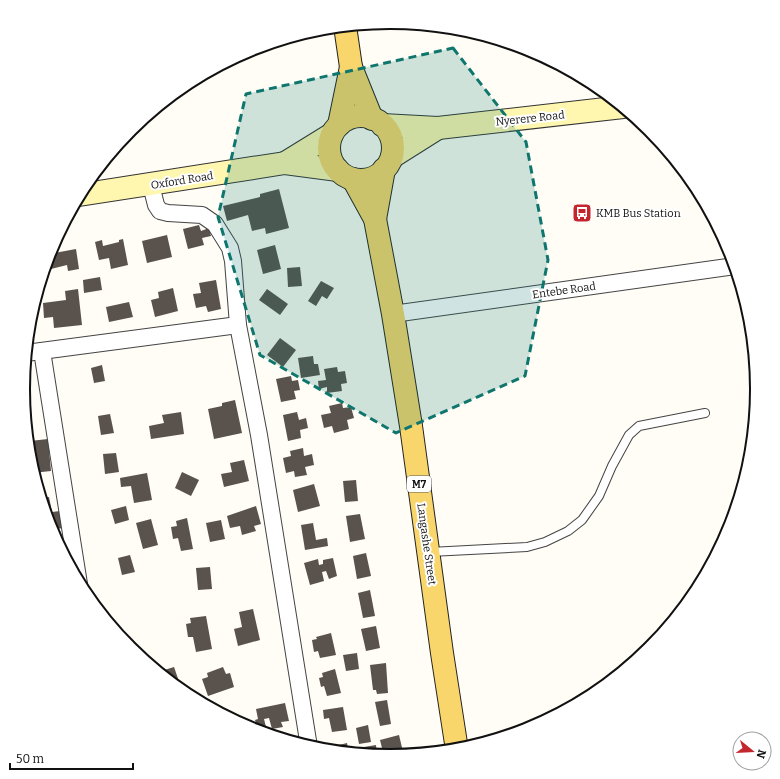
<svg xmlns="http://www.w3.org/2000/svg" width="780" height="779" font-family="Bitter,serif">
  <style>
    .building { fill: #5a524d }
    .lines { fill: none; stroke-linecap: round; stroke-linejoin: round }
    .service-casing { stroke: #444; stroke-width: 10 }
    .minor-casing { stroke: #444; stroke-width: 18 }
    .secondary-casing { stroke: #333; stroke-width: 24 }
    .primary-casing { stroke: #222; stroke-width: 24 }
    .service { stroke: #fff; stroke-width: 8 }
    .minor { stroke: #fff; stroke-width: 16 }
    .secondary { stroke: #fff6b0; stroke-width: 22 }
    .primary { stroke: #f9d66b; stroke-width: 22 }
    .marked { fill: #0f766e; fill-opacity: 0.2; stroke: #0f766e; stroke-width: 3; stroke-dasharray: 8 5; stroke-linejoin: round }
    .labels { text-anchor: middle; stroke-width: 4; stroke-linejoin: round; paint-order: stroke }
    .shield { fill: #fff; stroke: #585858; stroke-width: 1 }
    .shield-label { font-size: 10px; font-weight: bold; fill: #111 }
    .street-label { font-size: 11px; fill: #111; stroke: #fff }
    .poi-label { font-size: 11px; fill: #111; stroke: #fff; text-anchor: start }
    .rim { fill: none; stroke: #111; stroke-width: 2 }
  </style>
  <rect width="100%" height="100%" fill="#fffdf5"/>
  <g class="building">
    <path d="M 279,189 L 289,228 L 266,234 L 265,228 L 252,231 L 248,215 L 227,221 L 223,206 L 260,197 L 260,194 Z"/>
    <path d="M 199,225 L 201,231 L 209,228 L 211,236 L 202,238 L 204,245 L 188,249 L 183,229 Z"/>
    <path d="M 167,235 L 172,257 L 147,263 L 142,241 Z"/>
    <path d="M 123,239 L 128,265 L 111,269 L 109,258 L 99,260 L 95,242 L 102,240 L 103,246 L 119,242 L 119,240 Z"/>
    <path d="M 275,245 L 281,269 L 263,274 L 257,250 Z"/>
    <path d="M 76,249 L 79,269 L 68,271 L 67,265 L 51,269 L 49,254 Z"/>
    <path d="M 300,267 L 302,286 L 288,287 L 287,268 Z"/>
    <path d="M 100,277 L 102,290 L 84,293 L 83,280 Z"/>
    <path d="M 216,280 L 221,309 L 208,312 L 206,306 L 196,308 L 193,294 L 201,293 L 199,283 Z"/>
    <path d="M 321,281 L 334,288 L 327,299 L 322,296 L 316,306 L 308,301 Z"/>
    <path d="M 173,288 L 178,311 L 155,317 L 151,300 L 159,298 L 158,292 Z"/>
    <path d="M 78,289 L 82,325 L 54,328 L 53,317 L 44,318 L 43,303 L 66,300 L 65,291 Z"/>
    <path d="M 267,289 L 288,304 L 280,315 L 259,300 Z"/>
    <path d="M 129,302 L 133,317 L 109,322 L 106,307 Z"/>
    <path d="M 280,338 L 296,350 L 283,367 L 267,355 Z"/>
    <path d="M 313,356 L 314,364 L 318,364 L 320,375 L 301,378 L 298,358 Z"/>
    <path d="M 102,365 L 105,381 L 94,383 L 91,368 Z"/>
    <path d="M 337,367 L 338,372 L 345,371 L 347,383 L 341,384 L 342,391 L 327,393 L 327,387 L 319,389 L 318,381 L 326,380 L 324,369 Z"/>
    <path d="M 291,376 L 292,381 L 298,380 L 300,390 L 294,391 L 296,399 L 281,402 L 276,379 Z"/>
    <path d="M 235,400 L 242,433 L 214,439 L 208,409 L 222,406 L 222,403 Z"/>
    <path d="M 342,403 L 343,408 L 351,407 L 354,418 L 347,420 L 349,429 L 334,433 L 332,426 L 324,428 L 321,415 L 331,413 L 329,406 Z"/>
    <path d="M 181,412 L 184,434 L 151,439 L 149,426 L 164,423 L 162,415 Z"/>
    <path d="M 297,412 L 299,420 L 306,418 L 308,428 L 300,430 L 301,438 L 288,441 L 283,415 Z"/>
    <path d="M 110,414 L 114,433 L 101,435 L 98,416 Z"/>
    <path d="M 48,439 L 51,471 L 33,473 L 30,461 L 29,458 L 31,457 L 30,441 Z"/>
    <path d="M 303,448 L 304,456 L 312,454 L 314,465 L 305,467 L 307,475 L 295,477 L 294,471 L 286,473 L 283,458 L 291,456 L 290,451 Z"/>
    <path d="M 116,453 L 119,472 L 105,474 L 103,454 Z"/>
    <path d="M 244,460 L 249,481 L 224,487 L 221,474 L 232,472 L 230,463 Z"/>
    <path d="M 182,472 L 199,480 L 191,496 L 175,488 Z"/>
    <path d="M 147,473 L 152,500 L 134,503 L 131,486 L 121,487 L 120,478 Z"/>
    <path d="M 356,480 L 358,501 L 345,502 L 343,481 Z"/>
    <path d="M 314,484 L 320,506 L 298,512 L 293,490 Z"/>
    <path d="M 49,497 L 52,512 L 60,511 L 63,528 L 50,530 L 41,498 Z"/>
    <path d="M 126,506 L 129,520 L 115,524 L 111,510 Z"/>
    <path d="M 256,506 L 261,524 L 254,526 L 256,531 L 242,535 L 240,526 L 230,528 L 227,516 Z"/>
    <path d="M 360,514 L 365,539 L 350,542 L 346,516 Z"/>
    <path d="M 187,518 L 193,549 L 181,551 L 178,538 L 173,539 L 171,527 L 177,526 L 176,521 Z"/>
    <path d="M 151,519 L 158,545 L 143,549 L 136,523 Z"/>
    <path d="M 221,520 L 225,539 L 210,542 L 206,523 Z"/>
    <path d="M 313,523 L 316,540 L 327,538 L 328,546 L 305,550 L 301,525 Z"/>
    <path d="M 366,553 L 371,576 L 357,579 L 353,556 Z"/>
    <path d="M 130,555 L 135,572 L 122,575 L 118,558 Z"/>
    <path d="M 333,558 L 337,576 L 329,579 L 326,571 L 322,572 L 324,581 L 310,585 L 304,563 L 318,559 L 319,565 L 323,564 L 323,560 Z"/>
    <path d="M 210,567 L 212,589 L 198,590 L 196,568 Z"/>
    <path d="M 370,590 L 375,616 L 363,618 L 358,593 Z"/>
    <path d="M 253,609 L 260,640 L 238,646 L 234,629 L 242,627 L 239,612 Z"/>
    <path d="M 206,616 L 212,649 L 196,652 L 193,637 L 188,637 L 186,624 L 191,623 L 190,618 Z"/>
    <path d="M 376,626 L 380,648 L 366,651 L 361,629 Z"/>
    <path d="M 331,633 L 336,655 L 320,658 L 318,651 L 314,652 L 312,640 L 317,639 L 316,637 Z"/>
    <path d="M 357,653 L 359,669 L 346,671 L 343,655 Z"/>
    <path d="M 386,663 L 388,693 L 377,694 L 376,690 L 373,690 L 370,665 Z"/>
    <path d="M 174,667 L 183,693 L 158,672 Z"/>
    <path d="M 223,667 L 226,674 L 230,673 L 234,687 L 208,696 L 202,679 L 208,677 L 207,673 Z"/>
    <path d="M 335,669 L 341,693 L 327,696 L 324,686 L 321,687 L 319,678 L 323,677 L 322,673 Z"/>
    <path d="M 387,700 L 391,724 L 380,726 L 375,702 Z"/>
    <path d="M 285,703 L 289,721 L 281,722 L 283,727 L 272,729 L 269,718 L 264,719 L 267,731 L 258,731 L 255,720 L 258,719 L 256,709 Z"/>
    <path d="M 343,707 L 347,730 L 332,732 L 329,718 L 324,719 L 323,710 Z"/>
    <path d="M 368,725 L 371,742 L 359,744 L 356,728 Z"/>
    <path d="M 399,735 L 404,756 L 384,756 L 380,740 Z"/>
    <path d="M 347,743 L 349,753 L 332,751 L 336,750 L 335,746 Z"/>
    <path d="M 376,745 L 377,756 L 365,755 L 364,747 Z"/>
  </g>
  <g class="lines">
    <g class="service-casing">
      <path id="service" d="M 430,552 L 527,547 L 545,542 L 568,531 L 582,520 L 599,496 L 612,466 L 629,435 L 639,426 L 705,413"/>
    </g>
    <g class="minor-casing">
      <g id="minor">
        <path d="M 151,185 L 156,205 L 160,211 L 168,213 L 202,215 L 215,224 L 230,248 L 233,261 L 238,325 L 259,435 L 309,747"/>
        <path d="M 393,314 L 735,266"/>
        <path d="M 42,351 L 79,584"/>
        <path d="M 26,353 L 238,325"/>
      </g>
    </g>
    <g class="secondary-casing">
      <g id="secondary">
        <path d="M 382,125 L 438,128 L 623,107"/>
        <path d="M 392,157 L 438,128"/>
        <path d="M 285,163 L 332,134"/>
        <path d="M 79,195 L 285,163 L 338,170"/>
      </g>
    </g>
    <g class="primary-casing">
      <g id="primary">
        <path d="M 345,26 L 351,67 L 372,119"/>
        <circle cx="361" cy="148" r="32"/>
        <path d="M 339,125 L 351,67"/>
        <path d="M 353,179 L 375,219 L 393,314 L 411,426 L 442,653 L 457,750"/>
        <path d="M 375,219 L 384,169"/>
      </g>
    </g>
    <use href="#service" class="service"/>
    <use href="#minor" class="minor"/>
    <use href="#secondary" class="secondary"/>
    <use href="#primary" class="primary"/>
  </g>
  <path class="marked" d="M 453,48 L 526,142 L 548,260 L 525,376 L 396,433 L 260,355 L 218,217 L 246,94 Z"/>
  <defs>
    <g id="bus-square" transform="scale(1)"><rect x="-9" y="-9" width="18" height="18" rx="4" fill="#c4262e" stroke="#fff"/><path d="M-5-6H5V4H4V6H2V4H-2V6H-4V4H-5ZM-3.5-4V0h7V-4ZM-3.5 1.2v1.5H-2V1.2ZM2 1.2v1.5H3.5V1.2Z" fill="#fff"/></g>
  </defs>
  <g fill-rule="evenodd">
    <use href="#bus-square" x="582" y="213"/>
  </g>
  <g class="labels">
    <rect class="shield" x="407" y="476" width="24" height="16" rx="3"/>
    <g class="shield-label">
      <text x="419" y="488">M7</text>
    </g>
    <g class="street-label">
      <text transform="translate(530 118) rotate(-6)" y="4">Nyerere Road</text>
      <text transform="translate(182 180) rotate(-9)" y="4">Oxford Road</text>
      <text transform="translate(564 290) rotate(-8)" y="4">Entebe Road</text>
      <text transform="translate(427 544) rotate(82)" y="4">Langashe Street</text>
    </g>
    <g class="poi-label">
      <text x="596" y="217">KMB Bus Station</text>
    </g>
  </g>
  <path d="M0 0H780V779H0ZM30 389a360 360 0 1 1 720 0a360 360 0 1 1-720 0Z" fill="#fff" fill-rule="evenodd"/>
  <path class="rim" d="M30 389a360 360 0 1 1 720 0a360 360 0 1 1-720 0Z"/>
  <g transform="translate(752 751) rotate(108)"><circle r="19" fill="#ffffff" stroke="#a0a0a0"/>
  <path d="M0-3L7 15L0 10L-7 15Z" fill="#c4262e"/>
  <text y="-6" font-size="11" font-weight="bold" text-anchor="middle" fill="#111111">N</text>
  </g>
  <path d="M10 763v6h123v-6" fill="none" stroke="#111111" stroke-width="2"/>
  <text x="16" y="763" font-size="12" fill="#111111" stroke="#ffffff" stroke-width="3" paint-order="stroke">50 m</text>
</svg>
